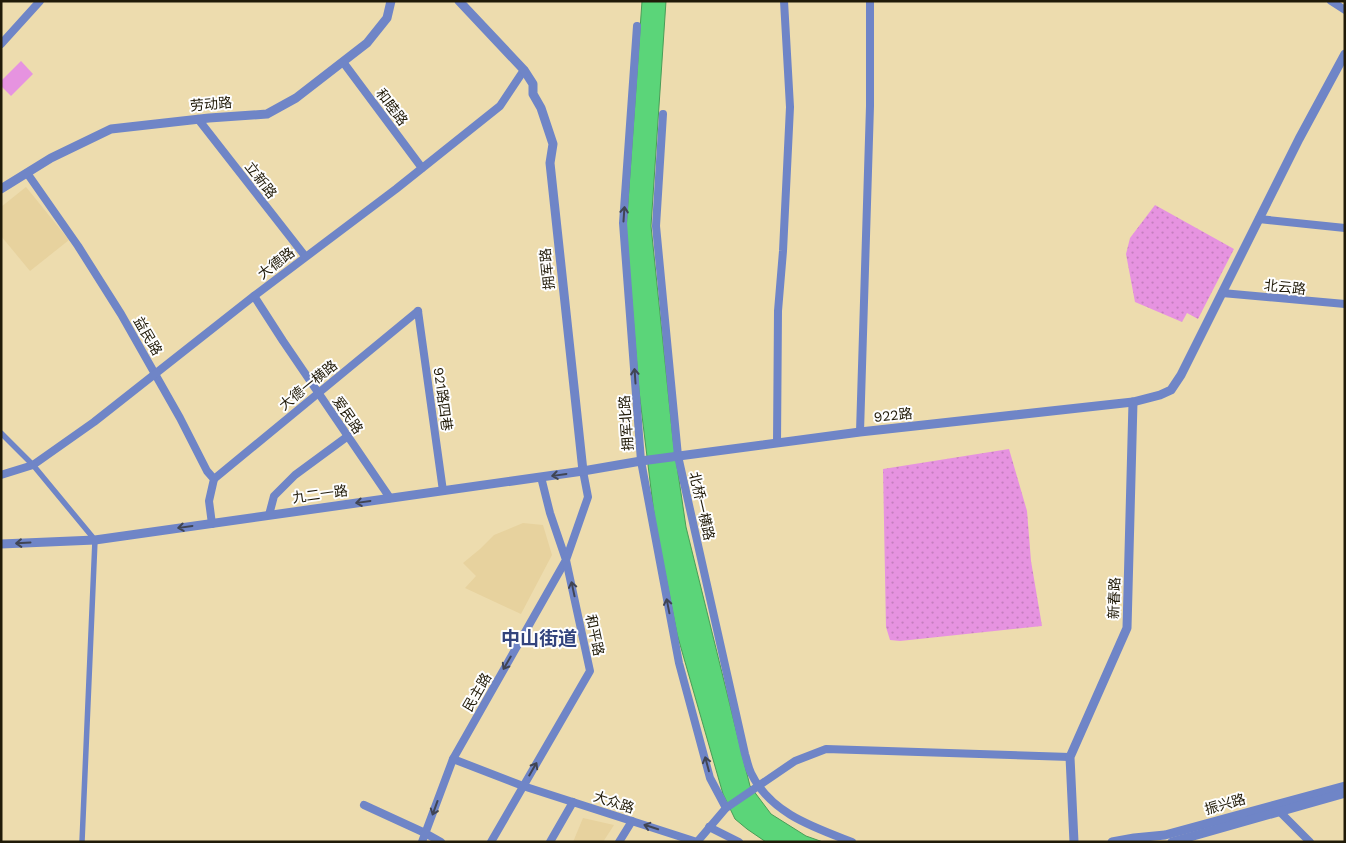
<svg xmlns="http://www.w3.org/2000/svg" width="1346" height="843" font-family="'Work Sans','Noto Sans SC',sans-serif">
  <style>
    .built { fill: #e7d29e }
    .grass { fill: url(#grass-dots) }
    .garden { fill: #e693e0 }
    .water { fill: #5bd579; stroke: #499d57 }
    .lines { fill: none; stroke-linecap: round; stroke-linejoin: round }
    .pedestrian { stroke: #6f85c7; stroke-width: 5.5 }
    .minor { stroke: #6f85c7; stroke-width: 8 }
    .tertiary { stroke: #6f85c7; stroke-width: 9 }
    .oneway { stroke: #404554 }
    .labels { text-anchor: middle; stroke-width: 4; stroke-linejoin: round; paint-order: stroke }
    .street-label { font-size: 14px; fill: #201a08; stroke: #fefefe }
    .district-label { font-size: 19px; font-weight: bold; fill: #32437d; stroke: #fefefe }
  </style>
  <defs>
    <pattern id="grass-dots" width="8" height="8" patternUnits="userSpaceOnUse" patternTransform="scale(1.25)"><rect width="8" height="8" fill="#e693e0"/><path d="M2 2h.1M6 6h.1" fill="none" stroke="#c57ebf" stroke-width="1.8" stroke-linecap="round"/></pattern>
  </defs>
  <rect width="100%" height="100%" fill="#eddcae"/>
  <g class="built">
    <path d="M 26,187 L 69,240 L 30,271 L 1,236 L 1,207 Z"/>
    <path d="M 523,523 L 543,525 L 552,555 L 521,614 L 465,588 L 476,576 L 463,563 L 480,549 L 494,535 Z"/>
    <path d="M 583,818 L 614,825 L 603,842 L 573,842 Z"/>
  </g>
  <g class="grass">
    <path d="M 1155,205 L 1234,249 L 1198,319 L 1187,313 L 1182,322 L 1135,302 L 1126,254 L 1130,238 Z"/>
    <path d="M 1009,449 L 1027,511 L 1031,561 L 1042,626 L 900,641 L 890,640 L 886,627 L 883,469 Z"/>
  </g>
  <path class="garden" d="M 21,61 L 33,74 L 11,96 L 1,86 L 1,81 Z"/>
  <path class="water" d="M 642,1 L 666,1 L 651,226 L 673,439 L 686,527 L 750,786 L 771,814 L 806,836 L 823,842 L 766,842 L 747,829 L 735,819 L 723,794 L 677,634 L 655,522 L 639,391 L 626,230 Z"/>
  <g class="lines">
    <path class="pedestrian" d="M 1,433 L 33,465 L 95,540 L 82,842"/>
    <g class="minor">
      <path d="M 1331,1 L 1345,10"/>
      <path d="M 637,26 L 623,223 L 641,461 L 679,663 L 710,778 L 726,808"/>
      <path d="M 1,44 L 40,1"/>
      <path d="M 343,62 L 422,168"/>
      <path d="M 663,114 L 656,226 L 678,456 L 745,754 C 747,760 748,767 751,773 C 770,813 813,827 852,842"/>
      <path d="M 198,119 L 305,256"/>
      <path d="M 27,173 L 78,246 L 121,314 L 180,418 L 207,471 L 214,479 L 209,501 L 212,524"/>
      <path d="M 1259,219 L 1345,228"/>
      <path d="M 1222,293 L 1345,304"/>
      <path d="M 254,296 L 283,341 L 390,498"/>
      <path d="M 418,311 L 443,491"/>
      <path d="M 860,432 L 870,106 L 870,1"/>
      <path d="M 777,443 L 778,311 L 783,251 L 790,107 L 784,1"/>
      <path d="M 1,475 L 33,465 L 94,422 L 254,296 L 396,189 L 500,106 L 524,70"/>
      <path d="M 214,479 L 418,311"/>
      <path d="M 269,515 L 274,496 L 295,475 L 348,436"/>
      <path d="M 453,759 L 523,786 L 697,842"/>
      <path d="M 364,805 L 425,833 L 441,842"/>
      <path d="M 1280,812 L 1310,842"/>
      <path d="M 709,827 L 739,842"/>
      <path d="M 422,842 L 453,759 L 566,560 L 550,513 L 541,477"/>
      <path d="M 491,842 L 590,671 L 566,560 L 588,497 L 583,471"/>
      <path d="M 550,842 L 573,802"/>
      <path d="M 619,842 L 632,821"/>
      <path d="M 697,842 L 726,808 L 795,761 L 826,749 L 1070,757"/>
    </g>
    <g class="tertiary">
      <path d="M 459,1 L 524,70 L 533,84 L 533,94 L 541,108 L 553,144 L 550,163 L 583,471"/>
      <path d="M 1,189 L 51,158 L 111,129 L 209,118 L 267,114 L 296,98 L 367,43 L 387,18 L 391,1"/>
      <path d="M 1,544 L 95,540 L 583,471 L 641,461 L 860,432 L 1133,402 L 1160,395 L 1171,390 L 1181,375 L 1299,139 L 1345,54"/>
      <path d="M 1074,842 L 1070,757 L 1127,628 L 1133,402"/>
      <path d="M 1112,842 L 1134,838 L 1165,835 L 1345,786"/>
      <path d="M 1172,842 L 1345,793"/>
    </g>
  </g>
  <defs><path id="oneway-shaft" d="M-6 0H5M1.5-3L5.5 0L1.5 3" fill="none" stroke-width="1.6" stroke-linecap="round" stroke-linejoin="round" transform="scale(1.25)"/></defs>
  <g class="oneway">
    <use href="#oneway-shaft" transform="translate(624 214) rotate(-86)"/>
    <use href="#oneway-shaft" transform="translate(635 376) rotate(-94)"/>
    <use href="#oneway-shaft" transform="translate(559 475) rotate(172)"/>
    <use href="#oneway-shaft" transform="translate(363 502) rotate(172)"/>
    <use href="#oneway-shaft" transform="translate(185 527) rotate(172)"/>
    <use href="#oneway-shaft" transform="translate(23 543) rotate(177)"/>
    <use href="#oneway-shaft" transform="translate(573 589) rotate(-102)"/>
    <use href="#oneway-shaft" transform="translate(668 606) rotate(-101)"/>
    <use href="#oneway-shaft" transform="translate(507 663) rotate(120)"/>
    <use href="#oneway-shaft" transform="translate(707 764) rotate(-105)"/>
    <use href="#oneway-shaft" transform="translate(533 769) rotate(-60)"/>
    <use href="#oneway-shaft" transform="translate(435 808) rotate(110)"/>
    <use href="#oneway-shaft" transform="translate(651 827) rotate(-162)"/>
  </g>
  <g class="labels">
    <g class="street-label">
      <text transform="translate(211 104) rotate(-5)" y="5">劳动路</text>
      <text transform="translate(392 107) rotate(53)" y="5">和睦路</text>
      <text transform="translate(261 180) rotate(52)" y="5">立新路</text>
      <text transform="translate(276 263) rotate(-37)" y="5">大德路</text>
      <text transform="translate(547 269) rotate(-96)" y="5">拥军路</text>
      <text transform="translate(1285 287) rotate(6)" y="5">北云路</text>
      <text transform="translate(148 336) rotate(60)" y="5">益民路</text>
      <text transform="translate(308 385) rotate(-39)" y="5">大德一横路</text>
      <text transform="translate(443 399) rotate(82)" y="5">921路四巷</text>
      <text transform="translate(348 415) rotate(56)" y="5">爱民路</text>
      <text transform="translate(893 415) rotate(-6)" y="5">922路</text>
      <text transform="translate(626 423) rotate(-94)" y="5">拥军北路</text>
      <text transform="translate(320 494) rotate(-8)" y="5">九二一路</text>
      <text transform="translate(702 506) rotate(77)" y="5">北桥一横路</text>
      <text transform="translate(1114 598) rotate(-88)" y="5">新春路</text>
      <text transform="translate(595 635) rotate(78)" y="5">和平路</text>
      <text transform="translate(477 692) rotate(-60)" y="5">民主路</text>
      <text transform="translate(614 802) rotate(18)" y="5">大众路</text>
      <text transform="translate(1225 804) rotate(-16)" y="5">振兴路</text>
    </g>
    <g class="district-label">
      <text x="539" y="645">中山街道</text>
    </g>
  </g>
  <rect width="1346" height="843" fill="none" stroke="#201a08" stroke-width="5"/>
</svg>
